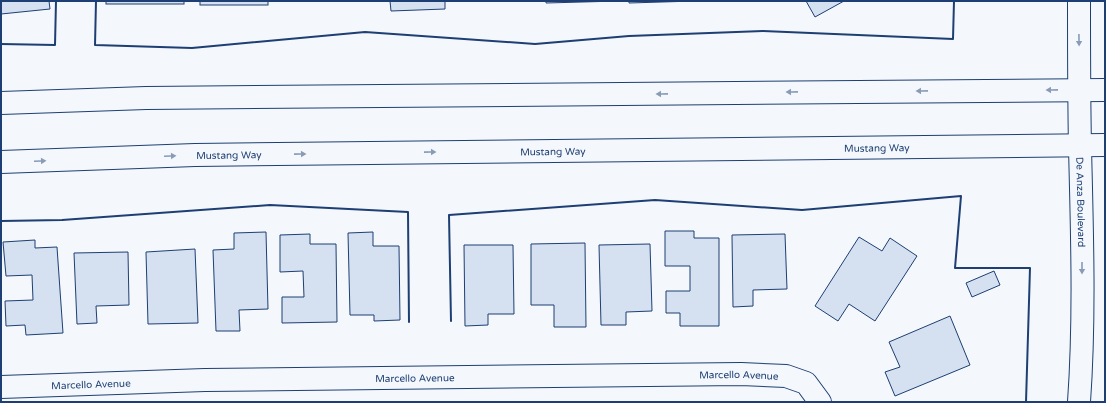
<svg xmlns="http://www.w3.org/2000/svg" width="1106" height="403" font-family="'Varela Round',sans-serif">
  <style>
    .building { fill: #d5e0f0; stroke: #1d3f73 }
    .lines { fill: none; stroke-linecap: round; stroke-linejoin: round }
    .minor-casing { stroke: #1d3f73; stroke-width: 24 }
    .minor { stroke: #f4f7fb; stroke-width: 22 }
    .wall { stroke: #1d3f73; stroke-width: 2 }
    .oneway { fill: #889bb7 }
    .labels { text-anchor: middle; stroke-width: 3; stroke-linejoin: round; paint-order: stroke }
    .street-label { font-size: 10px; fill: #1d3f73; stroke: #f4f7fb }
  </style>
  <rect width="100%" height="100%" fill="#f4f7fb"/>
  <g class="building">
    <path d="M 1,1 L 49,1 L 50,9 L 1,14 Z"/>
    <rect x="106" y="1" width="78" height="3"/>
    <rect x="200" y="1" width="68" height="4"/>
    <path d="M 390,1 L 445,1 L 445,9 L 391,11 Z"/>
    <path d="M 546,1 L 619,1 L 546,3 Z"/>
    <path d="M 629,1 L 695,1 L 629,3 Z"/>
    <path d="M 806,1 L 844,1 L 815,17 Z"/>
    <path d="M 665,231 L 694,231 L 694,238 L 719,238 L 719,326 L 680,326 L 680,313 L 666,313 L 666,291 L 690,291 L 690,266 L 665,266 Z"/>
    <path d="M 266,232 L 268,309 L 239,310 L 240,331 L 216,331 L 213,250 L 234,249 L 234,233 Z"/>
    <path d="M 373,232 L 373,246 L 399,246 L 400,320 L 374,321 L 374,315 L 350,315 L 348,233 Z"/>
    <path d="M 310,234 L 310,244 L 336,244 L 337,322 L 282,323 L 282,297 L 304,297 L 303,271 L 280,272 L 280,235 Z"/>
    <path d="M 785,234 L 787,289 L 753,290 L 753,306 L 733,307 L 732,235 Z"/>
    <path d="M 859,237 L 882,251 L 890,238 L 917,256 L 875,321 L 849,304 L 838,321 L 815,306 Z"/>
    <path d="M 35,240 L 35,248 L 57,247 L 63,333 L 26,335 L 25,325 L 6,326 L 5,301 L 33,300 L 32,275 L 6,276 L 3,242 Z"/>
    <path d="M 585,243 L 586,327 L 554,327 L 554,305 L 531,305 L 531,244 Z"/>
    <path d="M 650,244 L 652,311 L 626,312 L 626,325 L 601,325 L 599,245 Z"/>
    <path d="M 464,245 L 513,245 L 514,314 L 488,314 L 488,325 L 465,326 Z"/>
    <path d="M 195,249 L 198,323 L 148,324 L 146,252 Z"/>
    <path d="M 128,252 L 129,305 L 96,306 L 97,323 L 77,324 L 74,253 Z"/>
    <path d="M 994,271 L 1000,285 L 972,297 L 966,283 Z"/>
    <path d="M 950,316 L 970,365 L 895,396 L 885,372 L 900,367 L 889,342 Z"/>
  </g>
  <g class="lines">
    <g class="minor-casing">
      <g id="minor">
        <path id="s1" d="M 1079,1 C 1079,50 1079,98 1080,147 C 1082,232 1085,317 1079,402"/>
        <path d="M 1,103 L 146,98 L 1105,90"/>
        <path id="s2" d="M 1,162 L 195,155 L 1105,145"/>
        <path id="s3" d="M 1,387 L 205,380 L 741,374 L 786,376 L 806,383 L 820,402"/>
      </g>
    </g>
    <use href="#minor" class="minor"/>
    <g class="wall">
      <path d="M 96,1 L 95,45 L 192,48 L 365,32 L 535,44 L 629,36 L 763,31 L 953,39 L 954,1"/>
      <path d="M 1,44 L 55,45 L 56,1"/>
      <path d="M 1,221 L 62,220 L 270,205 L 408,212 L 409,322"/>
      <path d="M 451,321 L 449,215 L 655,200 L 802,210 L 961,196 L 955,268 L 1030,268 L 1026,402"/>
    </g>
  </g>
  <defs><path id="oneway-solid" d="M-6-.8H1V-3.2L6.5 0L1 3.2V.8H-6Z"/></defs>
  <g class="oneway">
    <use href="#oneway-solid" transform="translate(1079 40) rotate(89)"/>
    <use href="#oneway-solid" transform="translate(1052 90) rotate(179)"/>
    <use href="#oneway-solid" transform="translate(922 91) rotate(179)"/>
    <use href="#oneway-solid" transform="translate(792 92) rotate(179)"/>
    <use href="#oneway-solid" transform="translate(662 94) rotate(179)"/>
    <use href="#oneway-solid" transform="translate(430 152) rotate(-1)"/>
    <use href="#oneway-solid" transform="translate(300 154) rotate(-1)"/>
    <use href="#oneway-solid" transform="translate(170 156) rotate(-2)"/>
    <use href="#oneway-solid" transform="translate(40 161) rotate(-2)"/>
    <use href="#oneway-solid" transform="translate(1082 268) rotate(90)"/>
  </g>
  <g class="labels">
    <g class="street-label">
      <text dy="4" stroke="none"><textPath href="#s2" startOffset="876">Mustang Way</textPath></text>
      <text dy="4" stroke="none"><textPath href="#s2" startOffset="552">Mustang Way</textPath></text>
      <text dy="4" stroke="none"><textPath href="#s2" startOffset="228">Mustang Way</textPath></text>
      <text dy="4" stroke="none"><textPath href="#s1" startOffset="201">De Anza Boulevard</textPath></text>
      <text dy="4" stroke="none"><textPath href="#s3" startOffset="738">Marcello Avenue</textPath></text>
      <text dy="4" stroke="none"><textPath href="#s3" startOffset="414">Marcello Avenue</textPath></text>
      <text dy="4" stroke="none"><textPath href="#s3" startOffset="90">Marcello Avenue</textPath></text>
    </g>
  </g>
  <rect width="1106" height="403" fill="none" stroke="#1d3f73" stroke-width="4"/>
</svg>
